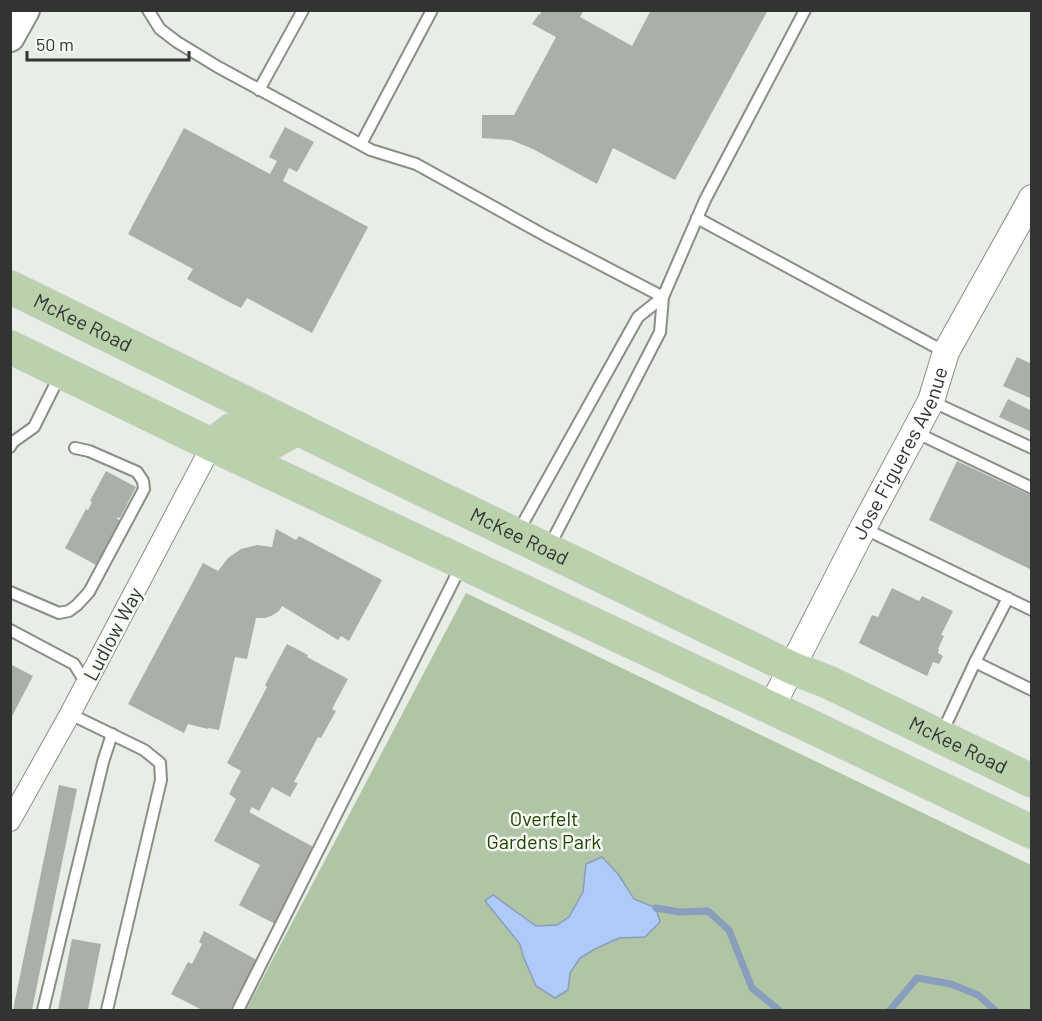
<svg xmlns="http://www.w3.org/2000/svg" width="1042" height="1021" font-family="Barlow,sans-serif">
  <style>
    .green { fill: #b0c4a6 }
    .water { fill: #aecbf7; stroke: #899ebc; stroke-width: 1.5 }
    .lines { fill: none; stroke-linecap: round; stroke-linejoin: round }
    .stream { stroke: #899ebc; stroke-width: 7 }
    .building { fill: #aaafa8 }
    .service-casing { stroke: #898e87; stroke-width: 14 }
    .minor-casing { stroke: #898e87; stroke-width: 22 }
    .tertiary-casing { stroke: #898e87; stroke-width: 28 }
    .secondary-casing { stroke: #898e87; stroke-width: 32 }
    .primary-casing { stroke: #cacac9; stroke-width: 34 }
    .service { stroke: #fff; stroke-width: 10 }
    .minor { stroke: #fff; stroke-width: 20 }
    .tertiary { stroke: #fff; stroke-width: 26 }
    .secondary { stroke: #fff; stroke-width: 28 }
    .primary { stroke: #b9d2ac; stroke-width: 32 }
    .labels { text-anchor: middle; stroke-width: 5; stroke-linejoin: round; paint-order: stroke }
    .street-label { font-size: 20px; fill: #323431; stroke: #f5faf2 }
    .park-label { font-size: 20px; fill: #204402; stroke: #f5faf2 }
  </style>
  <rect width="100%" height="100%" fill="#e8ede5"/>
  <path class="green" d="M 466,593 L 1031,865 L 1031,1010 L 246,1010 Z"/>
  <path class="water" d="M 602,857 L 618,874 L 634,899 L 656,908 L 660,922 L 645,937 L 619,938 L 595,949 L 580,958 L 570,973 L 568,990 L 555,998 L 536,986 L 523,956 L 520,944 L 485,901 L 493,895 L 536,926 L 557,925 L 569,917 L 583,892 L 586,864 Z"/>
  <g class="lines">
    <g class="stream">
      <path d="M 656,908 L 680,912 L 708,911 L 729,930 L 752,988 L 779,1010"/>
      <path d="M 890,1010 L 917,978 L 951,984 L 978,995 L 995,1010"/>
    </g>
  </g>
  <g class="building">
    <path d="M 542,10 L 584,10 L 580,17 L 632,46 L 651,10 L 768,10 L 675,180 L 613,148 L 597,184 L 533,149 L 511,140 L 482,138 L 482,115 L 514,115 L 556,37 L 532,24 L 539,14 L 540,15 Z"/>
    <path d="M 285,127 L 314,142 L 297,172 L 289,168 L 283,181 L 368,227 L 312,333 L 247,298 L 241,308 L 229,302 L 187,279 L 193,269 L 128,234 L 184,128 L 270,174 L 277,161 L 269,157 Z"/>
    <path d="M 1017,357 L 1032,364 L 1032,399 L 1003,386 Z"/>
    <path d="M 1008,399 L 1032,411 L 1032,432 L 999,417 Z"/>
    <path d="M 957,461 L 1032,496 L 1032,570 L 929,520 Z"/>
    <path d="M 106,471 L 136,487 L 120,518 L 118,517 L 117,519 L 120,520 L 96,565 L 65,548 L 86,509 L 88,510 L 92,502 L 90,501 Z"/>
    <path d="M 276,529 L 296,540 L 299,536 L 382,580 L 349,641 L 341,636 L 338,640 L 282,606 L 279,611 L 271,616 L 265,618 L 256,618 L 247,659 L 235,657 L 219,730 L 208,728 L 208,729 L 188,724 L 184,733 L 128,704 L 203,563 L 218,571 L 228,558 L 241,549 L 257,545 L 272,547 Z"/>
    <path d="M 892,588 L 919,601 L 922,596 L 953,611 L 941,635 L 944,636 L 938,649 L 939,649 L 938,653 L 943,656 L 939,664 L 933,662 L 927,676 L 859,643 L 872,615 L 878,617 Z"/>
    <path d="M 287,644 L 308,655 L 307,657 L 348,679 L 332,709 L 336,711 L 321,738 L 318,737 L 294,782 L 298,783 L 290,797 L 272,787 L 259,811 L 252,807 L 249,812 L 317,849 L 277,925 L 239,905 L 260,865 L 214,841 L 236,799 L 229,794 L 241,771 L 227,763 L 267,687 L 265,685 Z"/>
    <path d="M 10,664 L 33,676 L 10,720 Z"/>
    <path d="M 59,785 L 77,789 L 32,1010 L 13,1010 Z"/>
    <path d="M 204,931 L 257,960 L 230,1010 L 202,1010 L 171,994 L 188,962 L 192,964 L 202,944 L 199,942 Z"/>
    <path d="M 72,939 L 101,944 L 88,1010 L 58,1010 Z"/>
  </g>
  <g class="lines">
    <g class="service-casing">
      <g id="service">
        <path d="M 148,10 L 160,29 L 177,42 L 218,67 L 371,150 L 416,164 L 546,236 L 663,297"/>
        <path d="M 259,90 L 303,10"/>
        <path d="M 361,144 L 432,10"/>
        <path d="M 697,218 L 945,352"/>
        <path d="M 931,401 L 1032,448"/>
        <path d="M 915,432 L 1032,488"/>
        <path d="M 10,447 L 13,442 L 34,427 L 60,375"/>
        <path d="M 863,528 L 1032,610"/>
        <path d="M 518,532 L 638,317 L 663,297"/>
        <path d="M 549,547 L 660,332 L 663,297 L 705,200 L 805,10"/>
        <path d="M 10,592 L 59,613 L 69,611 L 77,605 L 89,592 L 144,489 L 143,481 L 137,472 L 89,451 L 75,448"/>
        <path d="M 10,630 L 74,664 L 86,683"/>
        <path d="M 975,662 L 1032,690"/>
        <path d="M 70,714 L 144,750 L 160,763 L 161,780 L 107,1010"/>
        <path d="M 941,735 L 975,662 L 1008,598"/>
        <path d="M 43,1010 L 103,762 L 112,734"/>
        <path d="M 238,1010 L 462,564"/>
      </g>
    </g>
    <g class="minor-casing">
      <path id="minor" d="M 10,821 L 70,714 L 212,445"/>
    </g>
    <g class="tertiary-casing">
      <g id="tertiary">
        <path id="s1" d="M 771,708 L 863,528 L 931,401 L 946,352 L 1032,198"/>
      </g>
    </g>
    <g class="secondary-casing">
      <path id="secondary" d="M 10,37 L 25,10"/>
    </g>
    <g class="primary-casing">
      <g id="primary">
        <path id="s2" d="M 10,287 L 380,469 L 792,668 L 828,682 L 1032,781"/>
        <path d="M 10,347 L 212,445 L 808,725 L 1032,832"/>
        <path d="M 212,445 L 231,430 L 249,431 L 273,442 L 298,428"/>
      </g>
    </g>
    <use href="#service" class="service"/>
    <use href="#minor" class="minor"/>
    <use href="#tertiary" class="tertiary"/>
    <use href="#secondary" class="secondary"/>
    <use href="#primary" class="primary"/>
  </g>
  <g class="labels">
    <g class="street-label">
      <text dy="7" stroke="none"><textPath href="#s2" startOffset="81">McKee Road</textPath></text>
      <text dy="7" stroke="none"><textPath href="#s1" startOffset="286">Jose Figueres Avenue</textPath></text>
      <text dy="7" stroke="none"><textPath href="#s2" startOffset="567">McKee Road</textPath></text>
      <text transform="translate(113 634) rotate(-62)" y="7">Ludlow Way</text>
      <text dy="7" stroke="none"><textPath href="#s2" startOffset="1053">McKee Road</textPath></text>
    </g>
    <g class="park-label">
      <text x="544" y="826">Overfelt<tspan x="544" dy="23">Gardens Park</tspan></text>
    </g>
  </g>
  <rect width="1042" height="1021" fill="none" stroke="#323431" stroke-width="24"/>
  <path d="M27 51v9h162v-9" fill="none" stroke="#323431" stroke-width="3"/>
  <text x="36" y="51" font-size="18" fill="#323431" stroke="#f5faf2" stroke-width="4.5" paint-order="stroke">50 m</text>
</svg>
